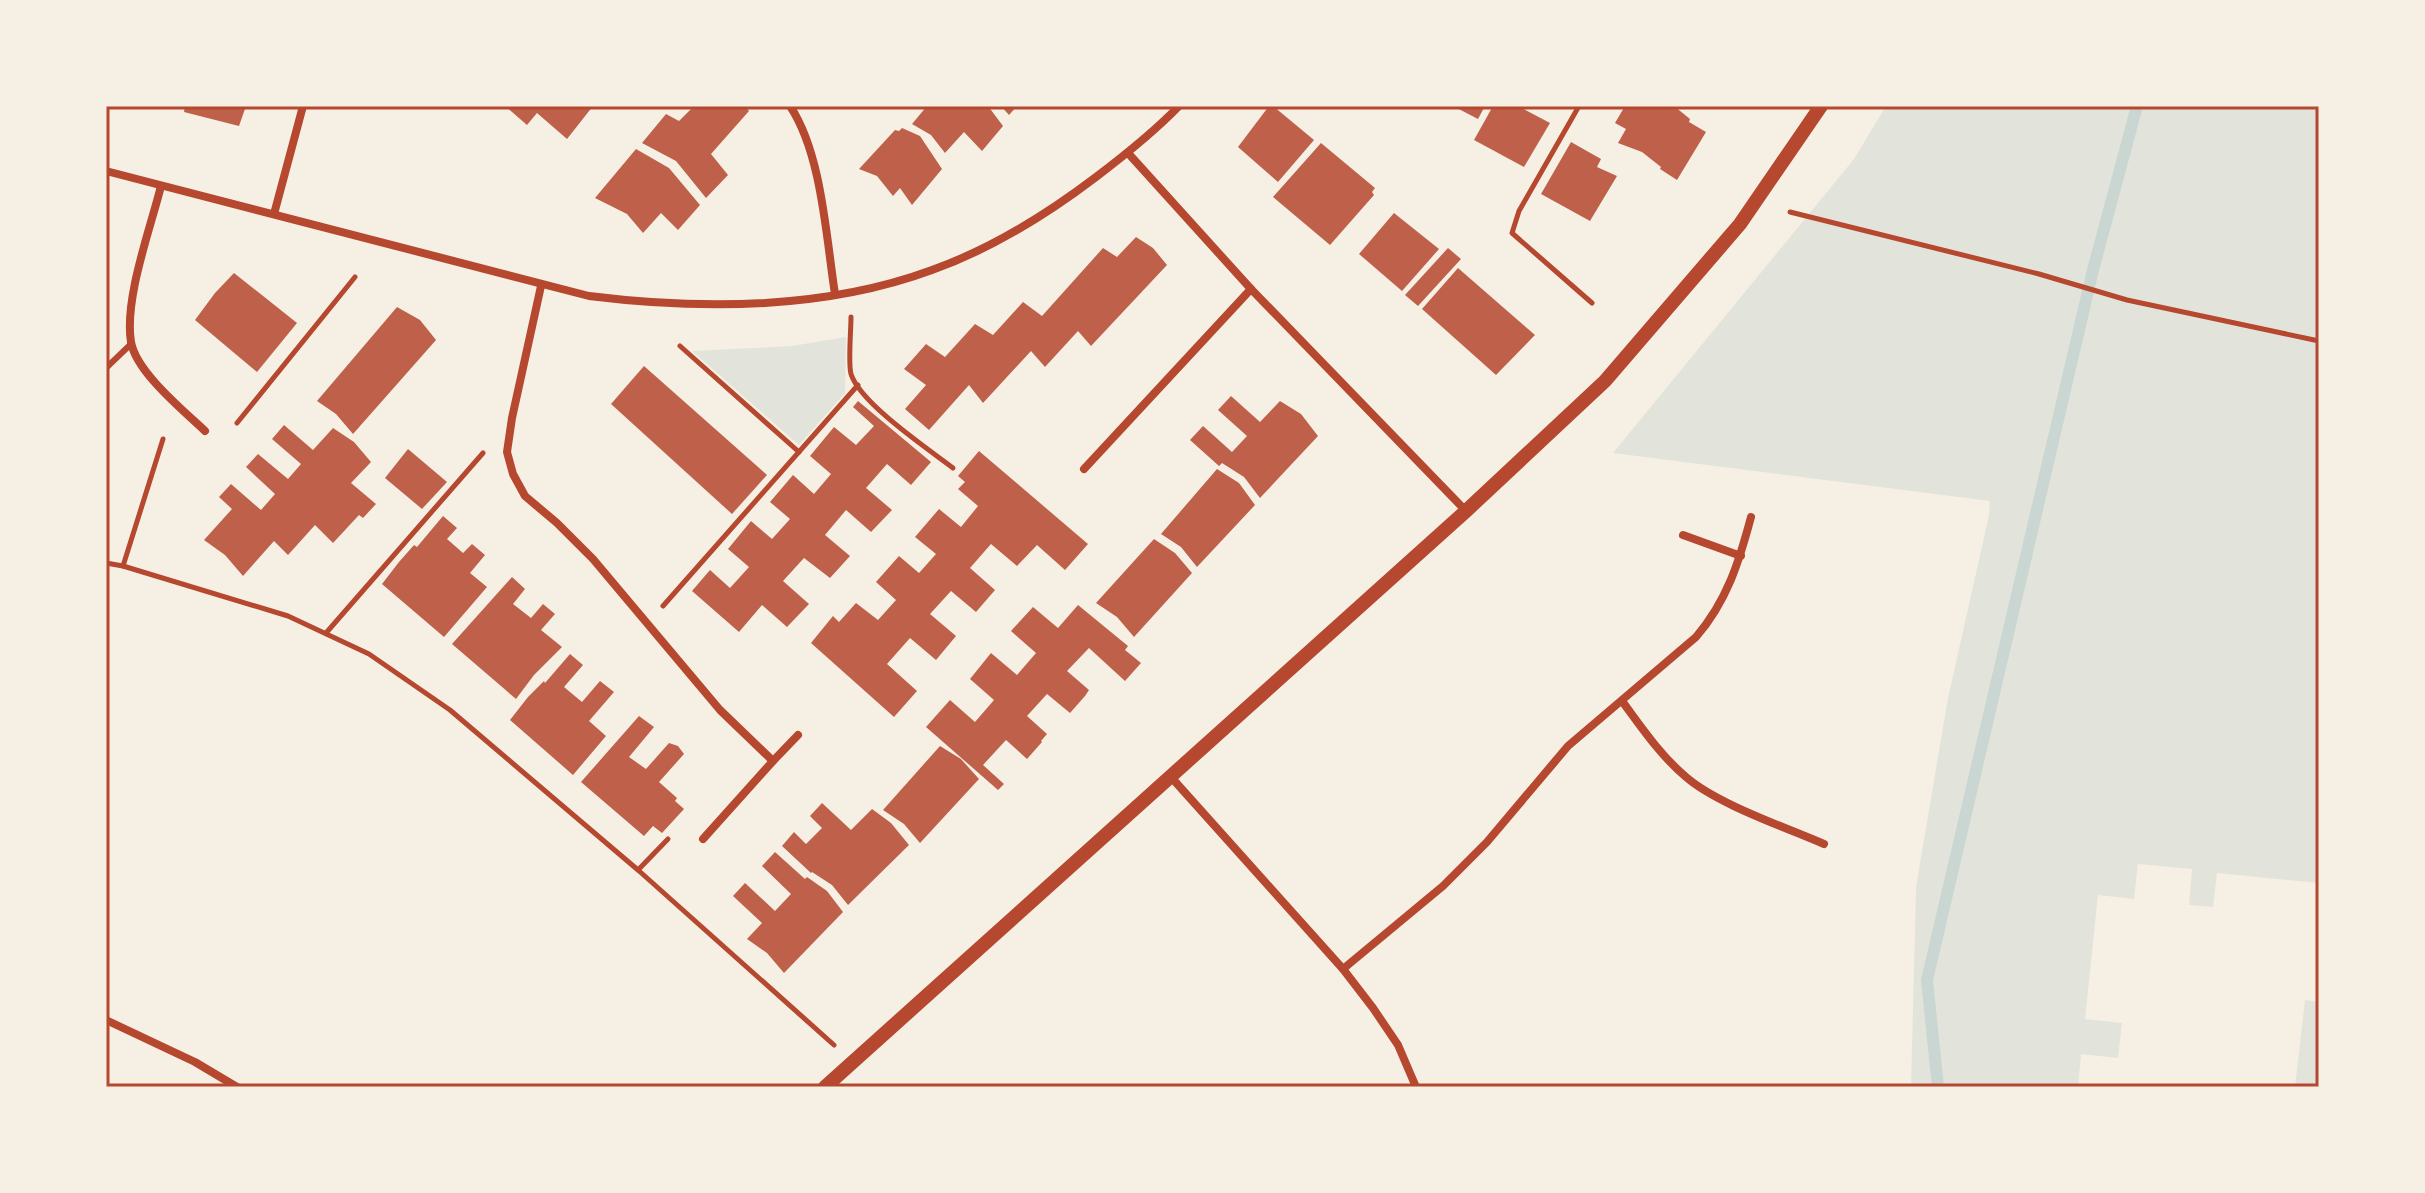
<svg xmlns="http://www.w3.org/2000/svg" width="2425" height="1193" font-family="Barlow,sans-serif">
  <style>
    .green { fill: #e2e4dc }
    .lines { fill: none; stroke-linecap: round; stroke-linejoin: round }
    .stream { stroke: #c9d6d2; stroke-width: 12 }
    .building { fill: #bf614a }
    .path { stroke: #b5482f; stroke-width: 5 }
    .service { stroke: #b5482f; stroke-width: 6 }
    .minor { stroke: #b5482f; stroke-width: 8 }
    .tertiary { stroke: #b5482f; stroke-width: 14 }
    .neatline { fill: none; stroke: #b5482f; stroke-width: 3 }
  </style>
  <rect width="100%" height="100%" fill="#f6efe4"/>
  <g class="green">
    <path d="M 1886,106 L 2319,106 L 2319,883 L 2217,873 L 2213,907 L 2189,905 L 2192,869 L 2138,864 L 2134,899 L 2098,895 L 2085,1019 L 2122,1023 L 2118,1058 L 2081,1054 L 2078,1087 L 1911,1087 L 1916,887 L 1948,698 L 1989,515 L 1990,501 L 1613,453 L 1854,159 Z"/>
    <path d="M 846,337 L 845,393 L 799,445 L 692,351 L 792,346 Z"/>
    <path d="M 2305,1000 L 2319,1002 L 2319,1087 L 2295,1087 Z"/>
  </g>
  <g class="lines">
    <path class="stream" d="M 1938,1087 L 1927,980 L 2093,270 L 2137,106"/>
  </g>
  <g class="building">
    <path d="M 185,106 L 246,106 L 239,126 L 184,112 Z"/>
    <path d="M 505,106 L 593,106 L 567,139 L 537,113 L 527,125 Z"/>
    <path d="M 694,106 L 745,106 L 749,111 L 711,154 L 728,175 L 706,198 L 676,161 L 642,143 L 666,114 L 679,121 Z"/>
    <path d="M 927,106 L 988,106 L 1003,126 L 982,151 L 964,132 L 945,153 L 931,135 L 912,124 Z"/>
    <path d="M 1001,106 L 1017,106 L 1009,115 Z"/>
    <path d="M 1269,106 L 1273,106 L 1314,140 L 1278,182 L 1238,147 Z"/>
    <path d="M 1453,106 L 1485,106 L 1478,119 Z"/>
    <path d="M 1493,106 L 1518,106 L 1550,123 L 1524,167 L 1474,140 Z"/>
    <path d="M 1625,106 L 1674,106 L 1690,119 L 1689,122 L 1706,132 L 1677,180 L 1660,169 L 1661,167 L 1642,152 L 1618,143 L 1626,129 L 1615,123 Z"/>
    <path d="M 902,128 L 920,136 L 942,169 L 912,205 L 900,188 L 893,196 L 877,176 L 859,169 L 895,130 L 899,131 Z"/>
    <path d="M 1571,142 L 1601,159 L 1597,167 L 1617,176 L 1590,221 L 1541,194 Z"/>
    <path d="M 1321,143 L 1375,188 L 1372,192 L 1374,195 L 1330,245 L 1273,197 Z"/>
    <path d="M 636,149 L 669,168 L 700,205 L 678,230 L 661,213 L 643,233 L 627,214 L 595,198 Z"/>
    <path d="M 1394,213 L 1439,249 L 1402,291 L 1359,254 Z"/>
    <path d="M 1136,237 L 1153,248 L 1167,265 L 1091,346 L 1078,331 L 1045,367 L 1031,351 L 983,403 L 969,385 L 929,430 L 905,409 L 926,385 L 904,369 L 926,344 L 945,357 L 975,324 L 993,335 L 1023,302 L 1042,316 L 1103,248 L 1117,257 Z"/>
    <path d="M 1448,248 L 1461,259 L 1418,306 L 1405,295 Z"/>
    <path d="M 1458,268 L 1535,335 L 1496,375 L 1422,309 Z"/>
    <path d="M 234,273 L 297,323 L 257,372 L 195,320 L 215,293 Z"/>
    <path d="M 397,307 L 420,320 L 436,340 L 353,434 L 336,414 L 317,401 Z"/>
    <path d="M 644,366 L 767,475 L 732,514 L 611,404 Z"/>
    <path d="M 1231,396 L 1260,422 L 1280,401 L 1301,414 L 1318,436 L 1260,498 L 1244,477 L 1222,463 L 1219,466 L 1190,440 L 1203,426 L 1232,452 L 1247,436 L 1218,410 Z"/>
    <path d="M 858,401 L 931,462 L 911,485 L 887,464 L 866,488 L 892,510 L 871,532 L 846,510 L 825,535 L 850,556 L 830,578 L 804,558 L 783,581 L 809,604 L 787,627 L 762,605 L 739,632 L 692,591 L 710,570 L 730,588 L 749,567 L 728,549 L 751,521 L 772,539 L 790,519 L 770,502 L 793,475 L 814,494 L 831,474 L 810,456 L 834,427 L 856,445 L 874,426 L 853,407 Z"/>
    <path d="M 284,425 L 313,450 L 333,428 L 354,442 L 371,462 L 351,483 L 376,504 L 363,518 L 359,515 L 333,543 L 315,525 L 288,555 L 274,541 L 243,576 L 225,555 L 204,540 L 232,509 L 219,497 L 231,484 L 261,510 L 275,494 L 246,467 L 258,454 L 288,479 L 301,464 L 272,439 Z"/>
    <path d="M 408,449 L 447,482 L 422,509 L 385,478 Z"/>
    <path d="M 979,451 L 1088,544 L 1065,570 L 1037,545 L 1017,566 L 991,544 L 970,568 L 995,590 L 976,612 L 951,591 L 930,614 L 956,636 L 936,660 L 910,638 L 887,664 L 917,691 L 894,717 L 811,643 L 833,616 L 839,622 L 856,603 L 878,620 L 896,600 L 876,582 L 899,556 L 919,573 L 936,554 L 915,537 L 939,509 L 961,527 L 978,506 L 958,489 L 965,482 L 958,476 Z"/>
    <path d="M 1217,469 L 1239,483 L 1255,505 L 1197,567 L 1181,547 L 1161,534 Z"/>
    <path d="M 443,516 L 457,528 L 447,539 L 463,553 L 472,544 L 485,555 L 470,573 L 487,587 L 444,637 L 382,584 L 399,562 L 414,545 L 417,547 Z"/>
    <path d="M 1154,539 L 1175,553 L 1192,573 L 1134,637 L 1117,617 L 1096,603 Z"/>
    <path d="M 512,577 L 525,589 L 513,604 L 531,618 L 543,604 L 555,614 L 541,630 L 562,647 L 534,675 L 516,699 L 452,644 Z"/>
    <path d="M 1078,605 L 1128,646 L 1125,650 L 1141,663 L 1125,681 L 1089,648 L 1067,671 L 1089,690 L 1085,696 L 1070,713 L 1047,694 L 1027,716 L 1047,734 L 1041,741 L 1042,742 L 1027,759 L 1006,740 L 983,765 L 1004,784 L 998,790 L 926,727 L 950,700 L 975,722 L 994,700 L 970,679 L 991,653 L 1017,675 L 1036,653 L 1011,631 L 1033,607 L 1058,628 Z"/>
    <path d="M 570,654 L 583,665 L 564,687 L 582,702 L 600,681 L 614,692 L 589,721 L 606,736 L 573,775 L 510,720 L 528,697 L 544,681 L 545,683 Z"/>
    <path d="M 639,716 L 654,727 L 629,757 L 646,769 L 669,743 L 678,746 L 684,754 L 659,782 L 677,798 L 675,801 L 684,809 L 662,833 L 653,826 L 644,836 L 581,782 Z"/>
    <path d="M 940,746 L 961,759 L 979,779 L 920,843 L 904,824 L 883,810 Z"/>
    <path d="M 822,803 L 851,830 L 872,809 L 891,823 L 909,845 L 848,905 L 832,885 L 812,872 L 811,873 L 782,846 L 794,832 L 806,844 L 822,828 L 810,816 Z"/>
    <path d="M 775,852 L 805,879 L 807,877 L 827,891 L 843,912 L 784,973 L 767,953 L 747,939 L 762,923 L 733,896 L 745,883 L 775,911 L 791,894 L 762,866 Z"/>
  </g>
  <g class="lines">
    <g class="path">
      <path d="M 1579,106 L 1519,211 L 1512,233 L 1592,303"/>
      <path d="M 1790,212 L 2039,274 L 2127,300 L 2319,341"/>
      <path d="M 851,317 C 851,331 848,363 851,374 C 860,403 928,449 953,468"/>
      <path d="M 680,346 L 799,452"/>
      <path d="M 237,423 L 355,277"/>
      <path d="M 106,563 L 123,566 L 288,616 L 369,654 L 450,710 L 638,870 L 834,1045"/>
      <path d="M 123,566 L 163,439"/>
      <path d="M 663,606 L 858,385"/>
      <path d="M 326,633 L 483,453"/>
      <path d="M 638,870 L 668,839"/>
    </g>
    <path class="service" d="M 106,368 L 131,344"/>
    <g class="minor">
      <path d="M 790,106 C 822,154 826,237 835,294"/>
      <path d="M 1128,153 L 1251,289 L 1466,511"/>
      <path d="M 106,171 L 589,296 C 702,310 824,310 932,270 C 991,249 1046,215 1096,177 C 1125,155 1153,133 1179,106"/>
      <path d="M 161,186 C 150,230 124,299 131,342 C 136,372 184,411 205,431"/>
      <path d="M 274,214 L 303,106"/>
      <path d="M 541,286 L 512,418 L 507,452 L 513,474 L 525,496 L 557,523 L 593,559 L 720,710 L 773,761 L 703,839"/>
      <path d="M 1084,469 L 1251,289"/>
      <path d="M 1683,535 L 1741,556"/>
      <path d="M 1622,701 C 1642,728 1660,755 1686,777 C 1717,804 1785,827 1824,844"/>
      <path d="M 773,761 L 798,735"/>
      <path d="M 1171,777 L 1343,969 L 1373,1008 L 1398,1045 L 1416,1087"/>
      <path d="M 1343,969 L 1443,886 L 1487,842 L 1568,746 L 1696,637 C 1727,601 1739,562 1751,517"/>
      <path d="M 106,1020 L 195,1062 L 237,1087"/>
    </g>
    <path class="tertiary" d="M 825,1087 L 1466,511 L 1605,381 L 1740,224 L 1821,106"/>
  </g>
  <rect width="2425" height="1193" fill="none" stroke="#f6efe4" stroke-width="216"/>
  <rect x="108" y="108" width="2209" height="977" class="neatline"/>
</svg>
